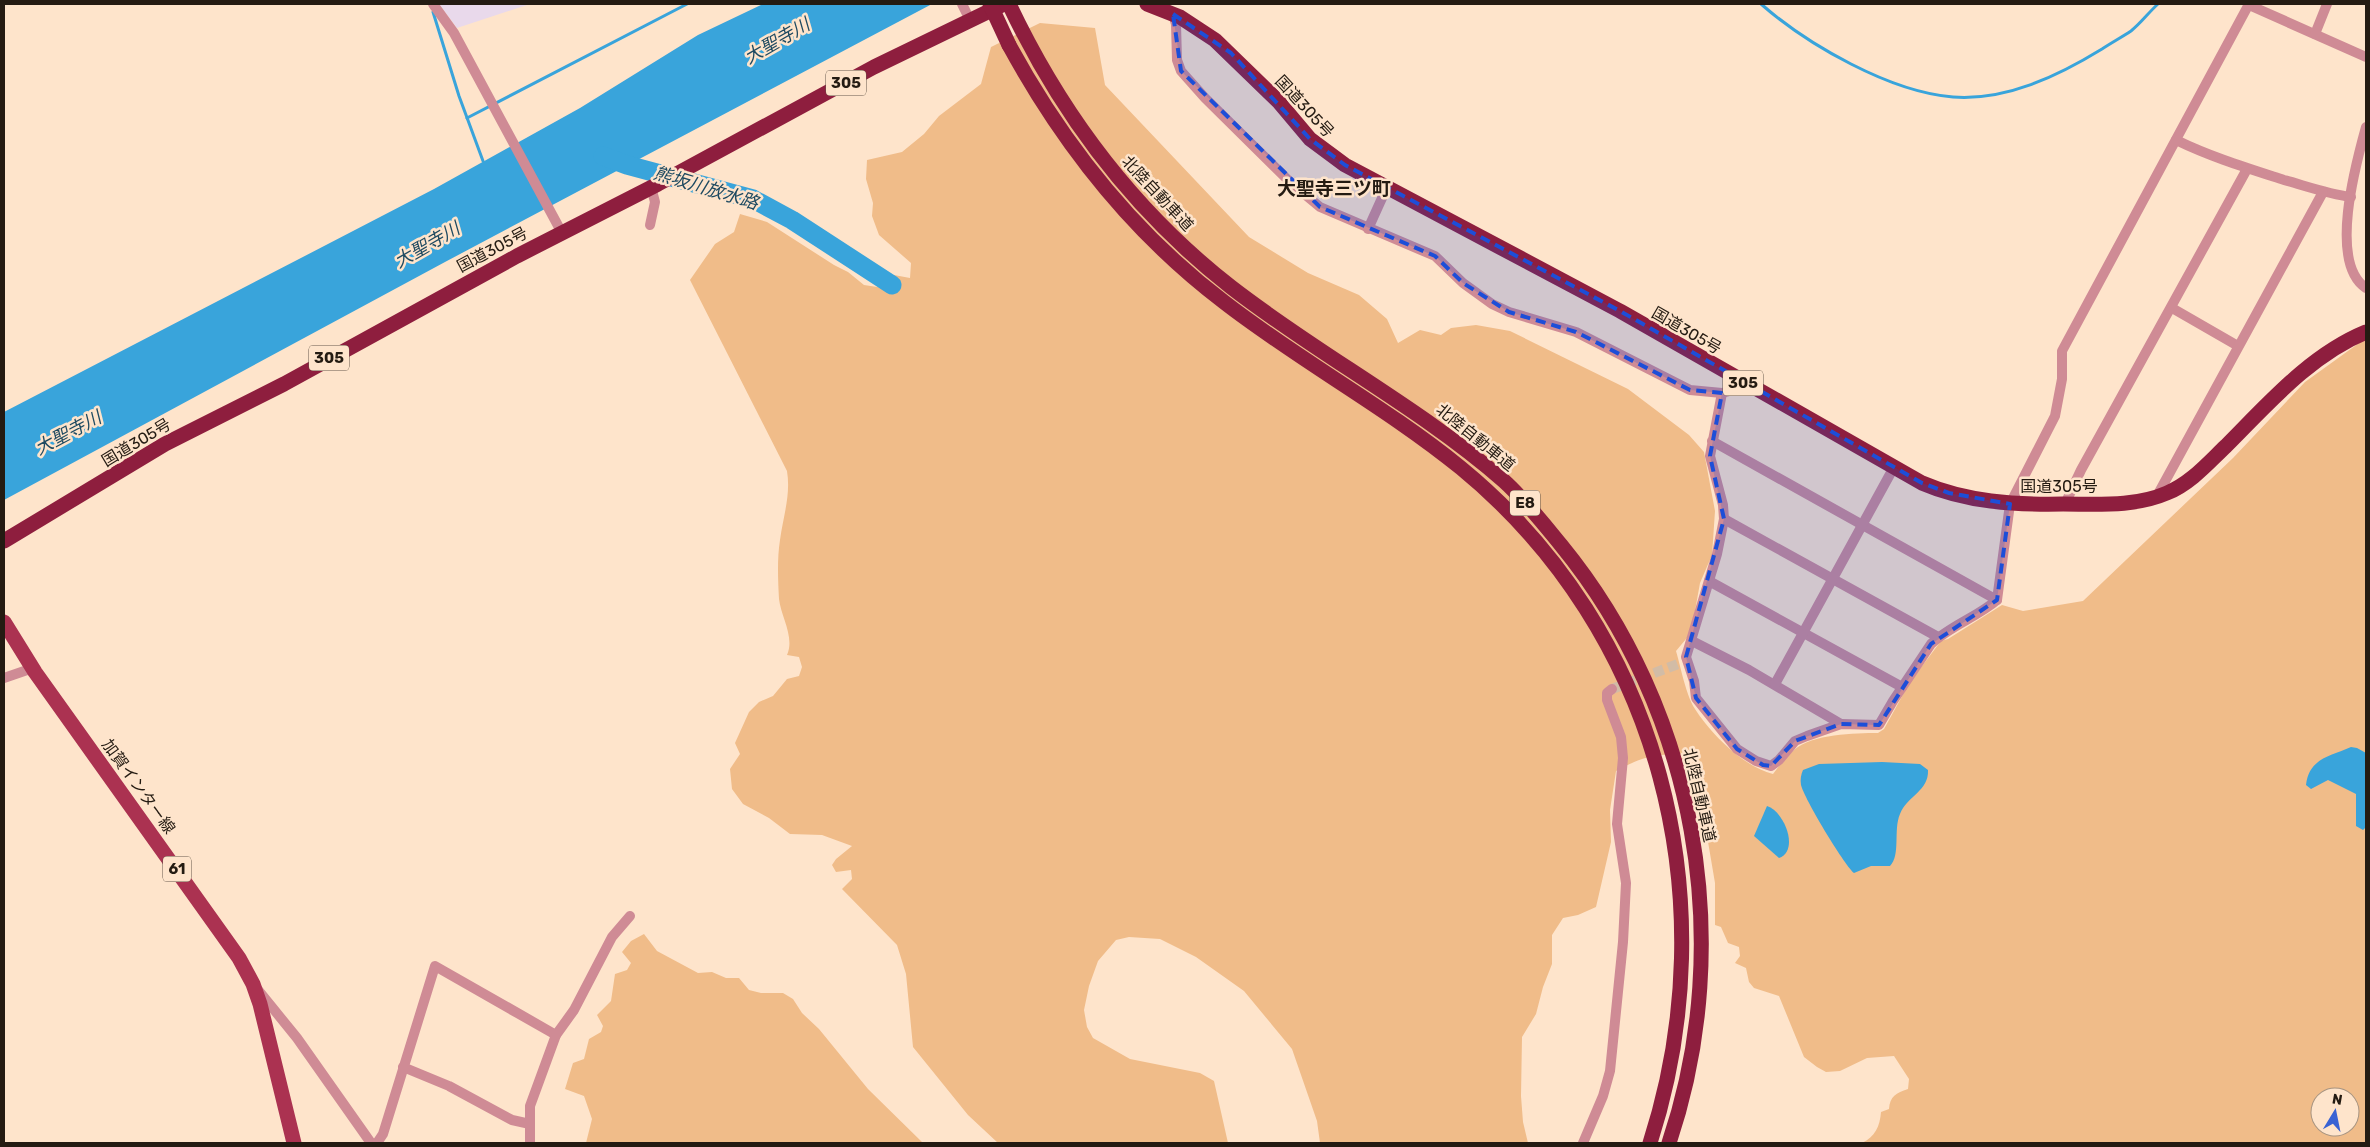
<svg xmlns="http://www.w3.org/2000/svg" width="2370" height="1147" font-family="Rubik,'Noto Sans JP',sans-serif">
  <style>
    .industrial { fill: #e9d9eb }
    .green { fill: #f0bc89; fill-rule: evenodd }
    .water { fill: #39a4db }
    .lines { fill: none; stroke-linecap: round; stroke-linejoin: round }
    .stream { stroke: #39a4db; stroke-width: 3 }
    .river { stroke: #39a4db; stroke-width: 19 }
    .street-tunnel { stroke: #d2bca6; stroke-width: 10; stroke-dasharray: 10 5; stroke-linecap: butt }
    .street { stroke: #cf8b95; stroke-width: 10 }
    .primary { stroke: #ab3251; stroke-width: 15 }
    .highway { stroke: #8e1e3e; stroke-width: 15 }
    .highway-bridge { stroke: #8e1e3e; stroke-width: 15 }
    .marked { fill: #1d4ed8; fill-opacity: 0.2; stroke: #1d4ed8; stroke-width: 4; stroke-dasharray: 10 6; stroke-linejoin: round }
    .labels { text-anchor: middle; stroke-width: 5; stroke-linejoin: round; paint-order: stroke }
    .shield { fill: #fee4cb; stroke: #65574a; stroke-width: 1 }
    .shield-label { font-size: 15px; font-weight: bold; fill: #241b12 }
    .street-label { font-size: 16px; fill: #241b12; stroke: #fee4cb }
    .water-label { font-size: 18px; font-style: italic; fill: #1f4a61; stroke: #fee4cb }
    .quarter-label { font-size: 19px; font-weight: bold; fill: #241b12; stroke: #fee4cb }
  </style>
  <rect width="100%" height="100%" fill="#fee4cb"/>
  <path class="industrial" d="M 439,4 L 530,4 L 457,28 Z"/>
  <g class="green">
    <path d="M 1040,23 L 1095,28 L 1105,85 L 1249,237 L 1308,273 L 1359,295 L 1387,319 L 1398,343 L 1420,330 L 1441,335 L 1451,328 L 1476,325 L 1510,331 L 1628,389 L 1689,435 L 1704,452 L 1715,511 L 1712,555 L 1700,583 L 1691,633 L 1676,651 C 1681,668 1686,695 1695,709 C 1711,734 1744,767 1773,774 C 1779,766 1786,756 1794,750 C 1812,734 1855,733 1878,733 L 1884,729 L 1910,682 L 1941,641 L 1948,639 L 2002,605 L 2023,611 L 2083,601 L 2233,458 L 2305,382 L 2366,338 L 2366,1143 L 1862,1143 C 1875,1137 1880,1126 1881,1112 L 1889,1109 C 1890,1096 1896,1093 1908,1089 L 1909,1079 L 1894,1056 L 1867,1058 L 1840,1071 L 1826,1072 L 1817,1067 L 1804,1057 L 1779,996 L 1754,988 L 1749,982 L 1746,968 L 1735,963 L 1740,956 L 1739,947 L 1728,943 L 1721,927 L 1715,925 L 1715,883 L 1696,771 C 1675,743 1642,757 1616,771 L 1610,810 L 1611,842 L 1596,907 L 1578,915 L 1563,918 L 1552,935 L 1552,964 L 1543,987 L 1536,1014 L 1522,1037 L 1521,1096 L 1523,1122 L 1528,1143 L 1320,1143 L 1317,1121 L 1292,1049 L 1244,991 L 1196,957 L 1160,939 L 1129,937 L 1116,940 L 1098,961 L 1089,986 L 1084,1010 L 1087,1027 L 1093,1038 L 1130,1059 L 1200,1073 L 1214,1081 L 1228,1143 L 998,1143 L 968,1115 L 913,1047 L 906,974 L 897,945 L 842,889 L 852,879 L 851,870 L 836,872 L 832,865 L 836,859 L 852,846 L 822,835 L 790,834 L 769,818 L 743,804 L 732,789 L 730,769 L 740,754 L 735,743 L 749,712 L 759,702 L 773,696 L 787,679 L 799,676 L 802,667 L 799,657 L 787,655 C 795,637 781,617 779,599 C 778,580 777,559 780,540 C 783,517 791,495 787,471 L 690,280 L 715,244 L 734,232 L 740,214 L 767,222 L 834,265 L 848,272 L 864,285 L 884,288 L 894,275 L 910,278 L 911,263 L 879,235 L 872,216 L 873,203 L 866,179 L 867,160 L 902,152 L 924,134 L 939,116 L 981,84 L 991,47 ZM 2320,1097 L 2350,1097 L 2350,1127 L 2320,1127 Z"/>
    <path d="M 644,934 L 657,951 L 698,973 L 712,972 L 726,978 L 739,978 L 749,990 L 761,993 L 783,993 L 793,999 L 802,1013 L 819,1029 L 868,1089 L 923,1143 L 586,1143 L 592,1119 L 584,1096 L 565,1089 L 573,1063 L 584,1059 L 589,1039 L 601,1032 L 603,1026 L 597,1015 L 611,1001 L 615,974 L 627,970 L 631,963 L 622,952 L 631,941 Z"/>
  </g>
  <g class="water">
    <path d="M 763,4 L 932,4 L 445,262 L 4,500 L 4,412 L 434,189 L 580,108 L 698,35 Z"/>
    <path d="M 2351,747 L 2357,748 L 2366,753 L 2366,827 L 2363,830 L 2356,826 L 2356,794 L 2328,780 L 2311,789 L 2306,785 C 2309,758 2331,756 2351,747 Z"/>
    <path d="M 1882,762 L 1920,764 L 1928,770 C 1929,791 1907,796 1900,814 C 1893,830 1901,855 1890,866 L 1871,866 L 1854,873 C 1843,863 1804,798 1801,785 C 1800,779 1801,775 1803,770 L 1819,764 Z"/>
    <path d="M 1767,806 C 1784,811 1800,850 1779,858 L 1754,836 Z"/>
  </g>
  <g class="lines">
    <g class="stream">
      <path d="M 1761,4 C 1808,45 1890,92 1953,97 C 2006,101 2058,76 2102,49 C 2111,43 2122,37 2131,31 C 2141,23 2149,12 2158,4"/>
      <path d="M 433,12 L 459,96 L 483,161"/>
      <path d="M 467,118 L 687,4"/>
    </g>
    <path class="river" d="M 603,156 L 627,165 L 753,199 L 792,220 L 892,285"/>
    <path class="street-tunnel" d="M 1612,689 L 1678,664"/>
    <g class="street">
      <path d="M 433,4 L 454,33 L 562,233"/>
      <path d="M 962,4 L 970,20"/>
      <path d="M 2249,5 L 2366,57"/>
      <path d="M 1173,14 L 1176,24 L 1177,60 L 1181,71 L 1205,98 L 1291,183 L 1320,207 L 1435,256 L 1463,283 L 1492,304 L 1509,312 L 1576,332 L 1690,390 L 1722,393 L 1748,386"/>
      <path d="M 2315,34 L 2327,4"/>
      <path d="M 2366,127 C 2356,163 2328,263 2366,288"/>
      <path d="M 2176,140 C 2211,157 2247,168 2284,180 C 2306,186 2328,194 2351,197"/>
      <path d="M 650,225 L 655,202 L 651,187"/>
      <path d="M 1368,229 L 1387,187"/>
      <path d="M 2172,308 L 2238,346"/>
      <path d="M 1722,393 L 1710,456 L 1723,505 L 1724,519 L 1717,554 L 1686,657 L 1694,681 L 1696,698 L 1737,749 L 1756,761 L 1771,766 L 1779,760 L 1795,741 L 1807,736 L 1841,724 L 1879,725 L 1893,701 L 1931,644 C 1950,626 1977,617 1997,600 L 2010,504 L 2055,416 L 2062,379 L 2062,351 L 2249,4"/>
      <path d="M 1712,441 L 1997,600"/>
      <path d="M 2157,496 L 2323,192"/>
      <path d="M 2065,504 L 2081,470 L 2247,169"/>
      <path d="M 1724,519 L 1938,637"/>
      <path d="M 1709,581 L 1902,687"/>
      <path d="M 1692,641 L 1749,670 L 1841,724"/>
      <path d="M 4,678 L 33,668"/>
      <path d="M 1775,684 L 1894,467"/>
      <path d="M 258,990 L 297,1038 L 371,1143"/>
      <path d="M 403,1067 L 449,1086 L 512,1120 L 530,1124"/>
      <path d="M 377,1143 L 383,1134 L 435,966 L 556,1035"/>
      <path d="M 530,1143 L 530,1106 L 556,1035 L 574,1010 L 612,937 L 630,916"/>
      <path d="M 1583,1143 L 1603,1096 L 1610,1071 L 1623,942 L 1626,883 L 1617,824 L 1623,758 L 1621,737 L 1607,700 L 1607,693 L 1612,689"/>
    </g>
    <path class="primary" d="M 4,622 L 35,672 L 239,958 L 253,984 L 260,1004 L 294,1143"/>
    <g class="highway">
      <path d="M 1009,4 C 1061,114 1135,212 1231,287 C 1320,356 1419,407 1504,481 C 1525,500 1543,523 1561,545 C 1696,710 1737,941 1669,1143"/>
      <path d="M 1147,4 L 1180,17 L 1215,40 L 1278,101 L 1310,139 L 1345,165 L 1620,311 L 1922,483 C 1966,502 2015,505 2063,504 C 2098,504 2135,507 2167,493 C 2191,483 2208,463 2226,446 C 2268,404 2310,355 2366,332"/>
      <path d="M 1009,45 C 1063,144 1133,233 1224,302 C 1300,361 1386,407 1461,468 C 1661,632 1728,901 1650,1143"/>
      <path d="M 4,541 L 165,444 L 284,384 L 517,256 L 658,184 L 874,67 L 1004,4"/>
    </g>
    <path class="highway-bridge" d="M 990,4 L 1009,45"/>
  </g>
  <path class="marked" d="M 1173,14 L 1231,53 L 1310,139 L 1345,165 L 1620,311 L 1922,483 L 1949,493 L 2010,504 L 1997,600 L 1931,644 L 1879,725 L 1841,724 L 1795,741 L 1771,766 L 1763,765 L 1737,749 L 1696,698 L 1686,657 L 1724,519 L 1710,456 L 1722,393 L 1690,390 L 1576,332 L 1509,312 L 1463,283 L 1435,256 L 1320,207 L 1181,71 Z"/>
  <g class="labels">
    <g class="shield">
      <rect x="826" y="70.5" width="40" height="25" rx="4"/>
      <rect x="309" y="345.5" width="40" height="25" rx="4"/>
      <rect x="1723" y="370.5" width="40" height="25" rx="4"/>
      <rect x="1510" y="490.5" width="30" height="25" rx="4"/>
      <rect x="163" y="856.5" width="28" height="25" rx="4"/>
    </g>
    <g class="shield-label">
      <text x="846" y="88">305</text>
      <text x="329" y="363">305</text>
      <text x="1743" y="388">305</text>
      <text x="1525" y="508">E8</text>
      <text x="177" y="874">61</text>
    </g>
    <g class="street-label">
      <text transform="translate(1305 106) rotate(47)" y="6">国道305号</text>
      <text transform="translate(1158 193) rotate(47)" y="6">北陸自動車道</text>
      <text transform="translate(492 249) rotate(-28)" y="6">国道305号</text>
      <text transform="translate(1687 330) rotate(30)" y="6">国道305号</text>
      <text transform="translate(1476 437) rotate(39)" y="6">北陸自動車道</text>
      <text transform="translate(136 442) rotate(-31)" y="6">国道305号</text>
      <text x="2059" y="492">国道305号</text>
      <text transform="translate(139 786) rotate(54)" y="6">加賀インター線</text>
      <text transform="translate(1700 795) rotate(77)" y="6">北陸自動車道</text>
    </g>
    <g class="water-label">
      <text transform="translate(777 41) rotate(-30)" y="6">大聖寺川</text>
      <text transform="translate(706 188) rotate(17)" y="6">熊坂川放水路</text>
      <text transform="translate(427 245) rotate(-30)" y="6">大聖寺川</text>
      <text transform="translate(68 433) rotate(-28)" y="6">大聖寺川</text>
    </g>
    <g class="quarter-label">
      <text x="1334" y="195">大聖寺三ツ町</text>
    </g>
  </g>
  <rect width="2370" height="1147" fill="none" stroke="#241b12" stroke-width="10"/>
  <g transform="translate(2335 1112) rotate(10)"><circle r="24" fill="#fee4cb" stroke="#a79481"/>
  <path d="M0-4L9 19L0 12L-9 19Z" fill="#3962d3"/>
  <text y="-8" font-size="14" font-weight="bold" text-anchor="middle" fill="#241b12">N</text>
  </g>
</svg>
